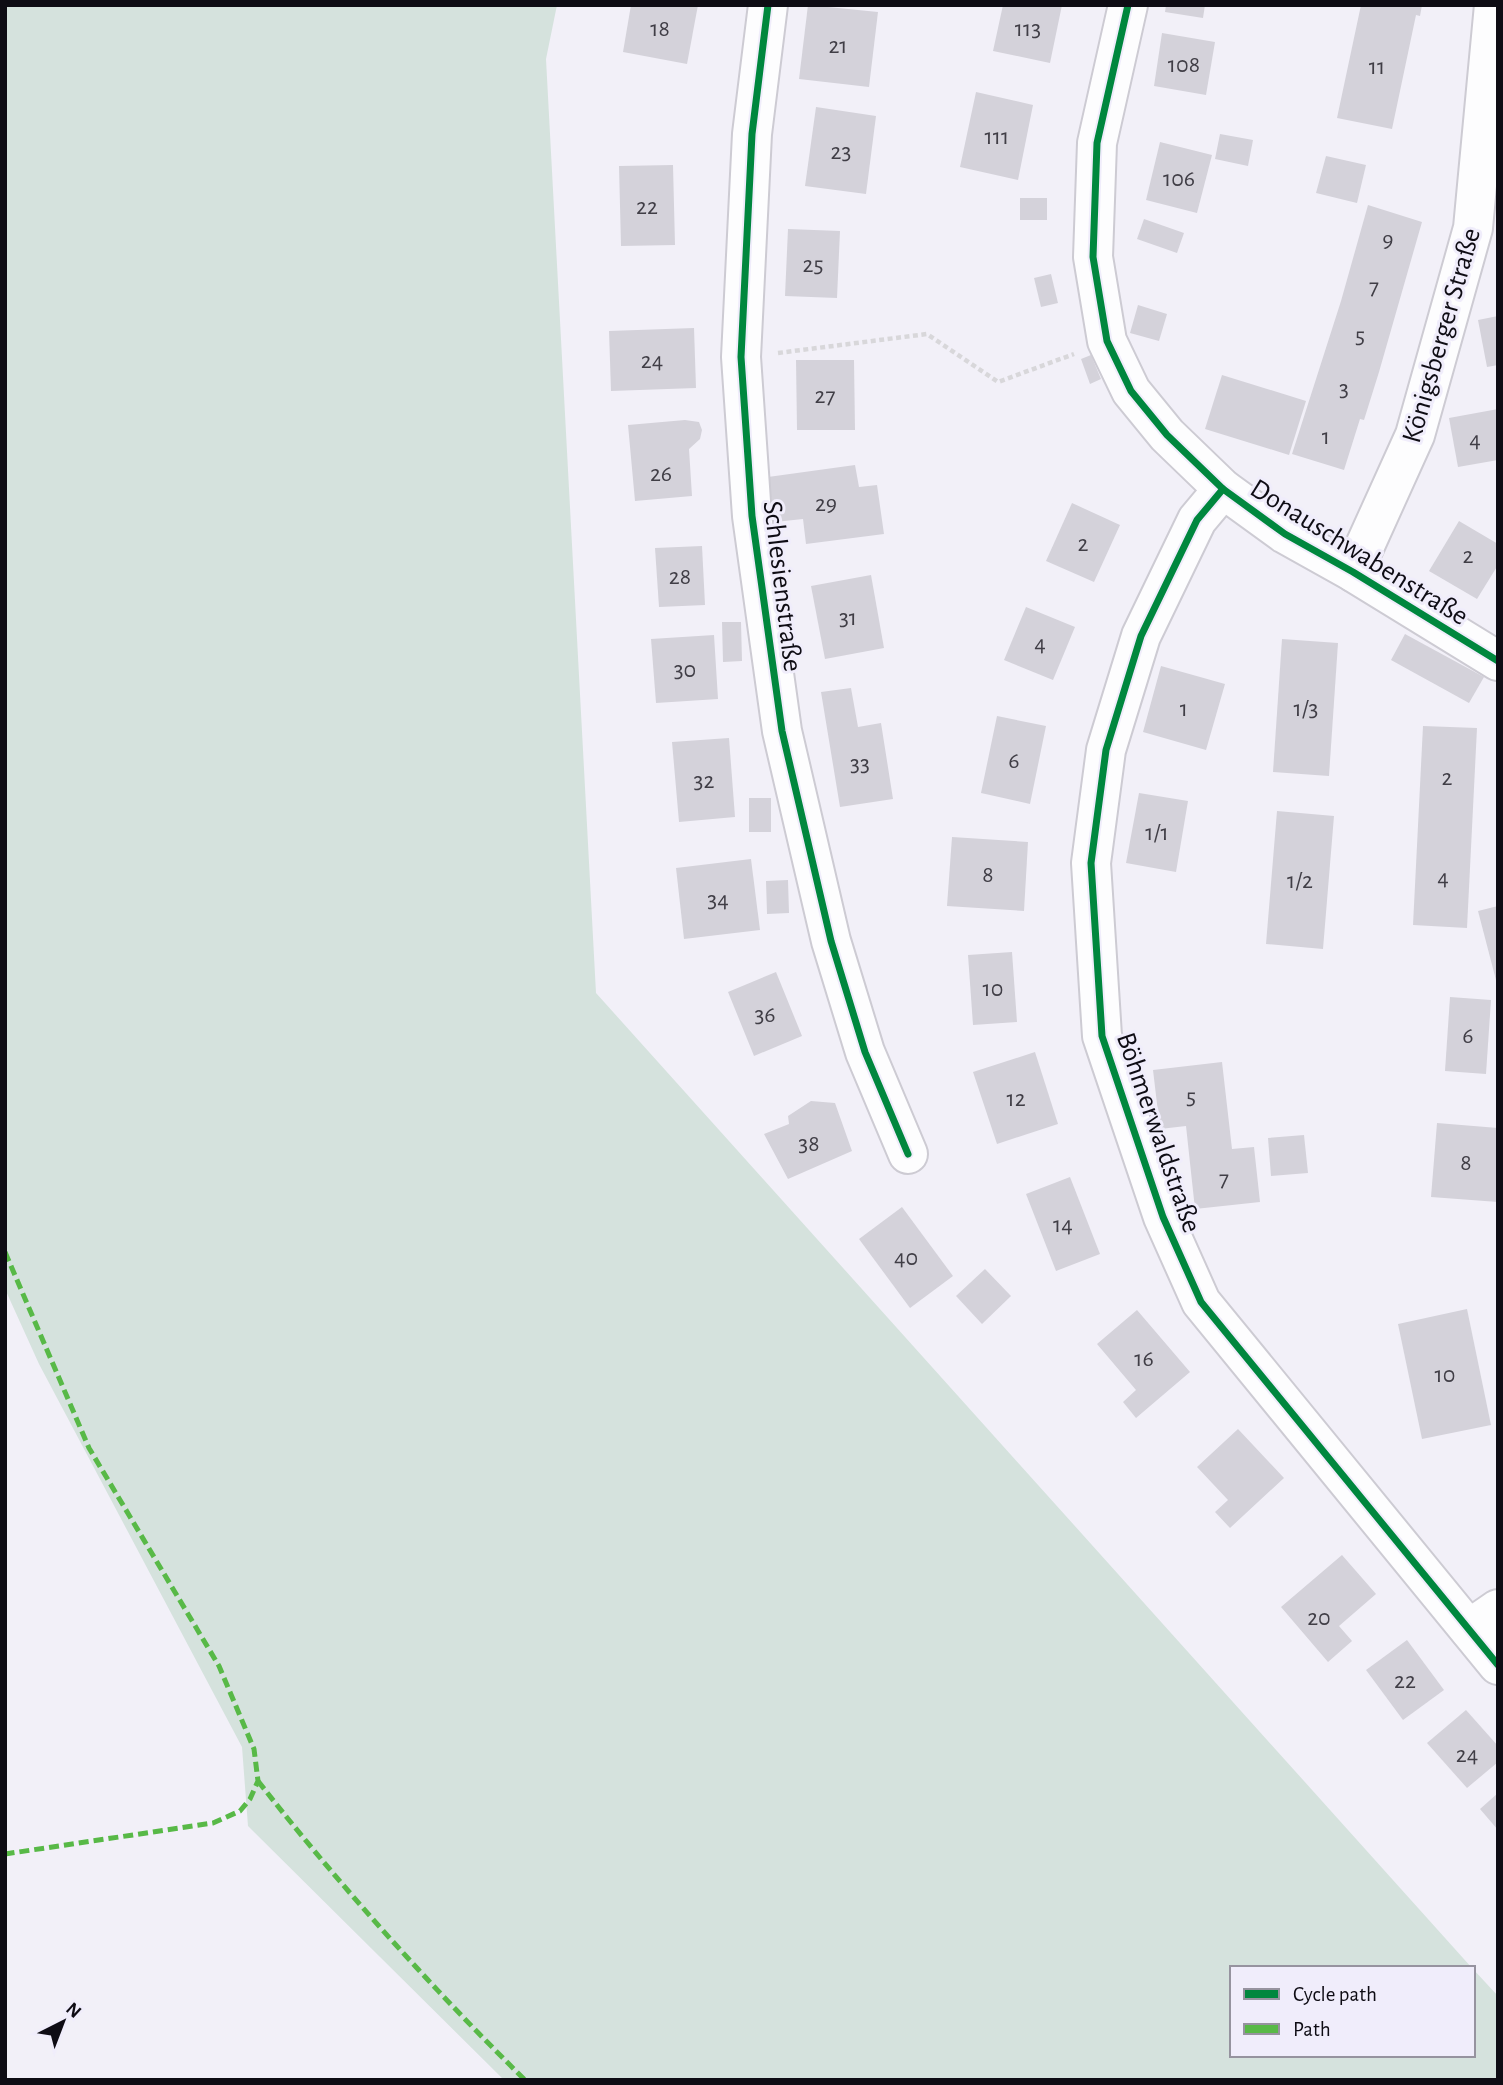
<svg xmlns="http://www.w3.org/2000/svg" width="1503" height="2085" font-family="'Alegreya Sans',sans-serif">
  <style>
    .green { fill: #d5e2dd }
    .building { fill: #d4d2da }
    .lines { fill: none; stroke-linecap: round; stroke-linejoin: round }
    .minor-casing { stroke: #cdcbd3; stroke-width: 42 }
    .path { stroke: #d8d7da; stroke-width: 4.5; stroke-dasharray: 5 3.5; stroke-linecap: butt }
    .minor { stroke: #fdfdfe; stroke-width: 38 }
    .quiet { stroke: #58b947; stroke-width: 5; stroke-dasharray: 10 5; stroke-linecap: butt }
    .cycleway-casing { stroke: #f0edfb; stroke-width: 11 }
    .cycleway { stroke: #00873e; stroke-width: 7 }
    .labels { text-anchor: middle; stroke-width: 6; stroke-linejoin: round; paint-order: stroke }
    .number-label { font-size: 24px; fill: #403e46 }
    .street-label { font-size: 28px; fill: #0e0c14; stroke: #f0edfb }
  </style>
  <rect width="100%" height="100%" fill="#f2f0f8"/>
  <path class="green" d="M 5,5 L 557,5 L 546,59 L 596,993 L 1472,1968 L 1232,1968 L 1232,2055 L 1473,2055 L 1473,1969 L 1498,1996 L 1498,2080 L 504,2080 L 248,1826 L 242,1747 L 39,1364 L 5,1289 Z"/>
  <g class="building">
    <path d="M 631,5 L 698,5 L 687,64 L 623,52 Z"/>
    <path d="M 808,5 L 878,12 L 869,87 L 799,79 Z"/>
    <path d="M 1003,5 L 1062,5 L 1050,63 L 993,51 Z"/>
    <path d="M 1166,5 L 1205,5 L 1203,18 L 1165,12 Z"/>
    <path d="M 1361,5 L 1422,5 L 1420,16 L 1416,15 L 1392,129 L 1337,118 Z"/>
    <path d="M 1162,33 L 1215,42 L 1206,95 L 1154,86 Z"/>
    <path d="M 976,92 L 1033,105 L 1018,180 L 960,167 Z"/>
    <path d="M 816,107 L 876,116 L 866,194 L 805,186 Z"/>
    <path d="M 1220,134 L 1253,140 L 1248,166 L 1215,159 Z"/>
    <path d="M 1160,142 L 1212,155 L 1197,213 L 1146,200 Z"/>
    <path d="M 1326,156 L 1366,165 L 1357,203 L 1316,193 Z"/>
    <path d="M 673,165 L 675,245 L 621,246 L 619,166 Z"/>
    <rect x="1020" y="198" width="27" height="22"/>
    <path d="M 1368,205 L 1422,222 L 1379,372 L 1364,420 L 1360,419 L 1344,470 L 1292,454 L 1341,301 Z"/>
    <path d="M 1144,219 L 1184,233 L 1177,253 L 1137,239 Z"/>
    <path d="M 788,229 L 840,231 L 837,298 L 785,296 Z"/>
    <path d="M 1051,274 L 1058,303 L 1041,307 L 1034,278 Z"/>
    <path d="M 1138,305 L 1167,314 L 1159,341 L 1130,333 Z"/>
    <path d="M 1498,316 L 1498,365 L 1487,367 L 1478,320 Z"/>
    <path d="M 694,328 L 696,388 L 611,391 L 609,331 Z"/>
    <path d="M 1091,355 L 1101,379 L 1090,384 L 1081,359 Z"/>
    <path d="M 796,360 L 854,360 L 855,430 L 797,430 Z"/>
    <path d="M 1222,375 L 1306,401 L 1289,455 L 1205,429 Z"/>
    <path d="M 1498,409 L 1498,460 L 1458,467 L 1449,418 Z"/>
    <path d="M 685,420 L 699,422 L 702,430 L 700,439 L 689,449 L 692,496 L 635,501 L 628,425 Z"/>
    <path d="M 855,465 L 859,487 L 877,485 L 884,534 L 806,544 L 803,519 L 775,522 L 768,477 Z"/>
    <path d="M 1072,503 L 1120,525 L 1094,582 L 1046,561 Z"/>
    <path d="M 1459,521 L 1498,544 L 1498,565 L 1477,599 L 1429,571 Z"/>
    <path d="M 702,546 L 705,605 L 659,607 L 655,548 Z"/>
    <path d="M 871,575 L 884,648 L 825,659 L 811,586 Z"/>
    <path d="M 1026,607 L 1075,627 L 1053,680 L 1004,660 Z"/>
    <path d="M 722,622 L 741,622 L 742,661 L 723,662 Z"/>
    <path d="M 1405,634 L 1484,677 L 1469,703 L 1391,660 Z"/>
    <path d="M 714,635 L 718,699 L 656,703 L 651,639 Z"/>
    <path d="M 1282,639 L 1338,643 L 1329,776 L 1273,772 Z"/>
    <path d="M 1161,666 L 1225,684 L 1206,750 L 1143,732 Z"/>
    <path d="M 851,688 L 858,727 L 881,723 L 893,799 L 840,807 L 821,692 Z"/>
    <path d="M 997,716 L 1046,726 L 1030,804 L 981,793 Z"/>
    <path d="M 1423,726 L 1477,728 L 1467,928 L 1413,925 Z"/>
    <path d="M 729,738 L 735,817 L 679,822 L 672,742 Z"/>
    <path d="M 1139,793 L 1188,801 L 1176,872 L 1126,863 Z"/>
    <rect x="749" y="798" width="22" height="34"/>
    <path d="M 1277,811 L 1334,816 L 1323,949 L 1266,944 Z"/>
    <path d="M 952,837 L 1028,842 L 1024,911 L 947,906 Z"/>
    <path d="M 751,859 L 760,930 L 684,939 L 676,868 Z"/>
    <path d="M 788,880 L 789,913 L 767,914 L 766,881 Z"/>
    <path d="M 1498,906 L 1498,984 L 1497,984 L 1478,911 Z"/>
    <path d="M 1012,952 L 1017,1022 L 973,1025 L 968,955 Z"/>
    <path d="M 776,972 L 802,1036 L 754,1056 L 728,992 Z"/>
    <path d="M 1450,997 L 1491,1000 L 1486,1074 L 1445,1071 Z"/>
    <path d="M 1035,1052 L 1058,1124 L 997,1144 L 973,1072 Z"/>
    <path d="M 1222,1062 L 1232,1149 L 1254,1147 L 1260,1202 L 1195,1209 L 1186,1126 L 1160,1129 L 1153,1070 Z"/>
    <path d="M 811,1101 L 835,1103 L 852,1151 L 788,1179 L 764,1134 L 789,1124 L 788,1116 Z"/>
    <path d="M 1437,1123 L 1498,1128 L 1498,1202 L 1431,1197 Z"/>
    <path d="M 1304,1135 L 1308,1173 L 1271,1176 L 1268,1138 Z"/>
    <path d="M 1070,1177 L 1100,1254 L 1056,1271 L 1026,1194 Z"/>
    <path d="M 902,1207 L 953,1276 L 910,1308 L 859,1239 Z"/>
    <path d="M 985,1269 L 1011,1296 L 982,1324 L 956,1296 Z"/>
    <path d="M 1467,1309 L 1491,1425 L 1422,1439 L 1398,1324 Z"/>
    <path d="M 1137,1310 L 1190,1372 L 1136,1418 L 1123,1402 L 1136,1390 L 1097,1344 Z"/>
    <path d="M 1238,1429 L 1284,1478 L 1230,1528 L 1215,1512 L 1228,1500 L 1197,1467 Z"/>
    <path d="M 1342,1555 L 1376,1594 L 1339,1626 L 1352,1641 L 1328,1662 L 1281,1607 Z"/>
    <path d="M 1407,1640 L 1444,1690 L 1403,1720 L 1366,1670 Z"/>
    <path d="M 1466,1710 L 1498,1746 L 1498,1762 L 1467,1788 L 1427,1743 Z"/>
    <path d="M 1498,1793 L 1498,1830 L 1480,1809 Z"/>
  </g>
  <g class="lines">
    <g class="minor-casing">
      <g id="minor">
        <path d="M 768,5 L 752,134 L 741,357 L 752,516 L 782,731 L 831,941 L 865,1052 L 908,1154"/>
        <path d="M 1128,5 L 1097,143 L 1093,257 L 1107,341 L 1131,391 L 1167,435 L 1223,489 L 1285,534 L 1353,572 L 1498,661"/>
        <path d="M 1223,489 L 1197,520 L 1141,636 L 1106,750 L 1091,863 L 1102,1036 L 1163,1217 L 1201,1302 L 1498,1665"/>
        <path d="M 1353,572 L 1415,435 L 1473,228 L 1494,5"/>
        <path d="M 1469,1629 L 1498,1609"/>
      </g>
    </g>
    <path class="path" d="M 778,353 L 927,334 L 998,382 L 1074,354"/>
    <use href="#minor" class="minor"/>
    <g class="quiet">
      <path d="M 5,1252 L 89,1448 L 219,1666 L 254,1749 L 258,1781 L 250,1799 L 240,1811 L 213,1823 L 5,1854"/>
      <path d="M 258,1781 C 340,1886 430,1986 525,2080"/>
    </g>
    <g class="cycleway-casing">
      <g id="cycleway">
        <path d="M 768,5 L 752,134 L 741,357 L 752,516 L 782,731 L 831,941 L 865,1052 L 908,1154"/>
        <path d="M 1128,5 L 1097,143 L 1093,257 L 1107,341 L 1131,391 L 1167,435 L 1223,489 L 1285,534 L 1353,572 L 1498,661"/>
        <path d="M 1223,489 L 1197,520 L 1141,636 L 1106,750 L 1091,863 L 1102,1036 L 1163,1217 L 1201,1302 L 1498,1665"/>
      </g>
    </g>
    <use href="#cycleway" class="cycleway"/>
  </g>
  <g class="labels">
    <g class="number-label">
      <text x="660" y="36">18</text>
      <text x="1028" y="36">113</text>
      <text x="838" y="53">21</text>
      <text x="1184" y="72">108</text>
      <text x="1377" y="74">11</text>
      <text x="997" y="144">111</text>
      <text x="841" y="159">23</text>
      <text x="1179" y="186">106</text>
      <text x="647" y="214">22</text>
      <text x="1388" y="247">9</text>
      <text x="813" y="272">25</text>
      <text x="1374" y="294">7</text>
      <text x="1360" y="343">5</text>
      <text x="652" y="368">24</text>
      <text x="1344" y="396">3</text>
      <text x="825" y="403">27</text>
      <text x="1326" y="444">1</text>
      <text x="1475" y="447">4</text>
      <text x="661" y="481">26</text>
      <text x="826" y="511">29</text>
      <text x="1083" y="551">2</text>
      <text x="1468" y="563">2</text>
      <text x="680" y="584">28</text>
      <text x="848" y="625">31</text>
      <text x="1040" y="651">4</text>
      <text x="685" y="677">30</text>
      <text x="1184" y="716">1</text>
      <text x="1306" y="716">1/3</text>
      <text x="1014" y="768">6</text>
      <text x="860" y="771">33</text>
      <text x="1447" y="785">2</text>
      <text x="704" y="788">32</text>
      <text x="1157" y="840">1/1</text>
      <text x="988" y="882">8</text>
      <text x="1443" y="885">4</text>
      <text x="1300" y="888">1/2</text>
      <text x="718" y="907">34</text>
      <text x="993" y="996">10</text>
      <text x="765" y="1022">36</text>
      <text x="1468" y="1043">6</text>
      <text x="1191" y="1104">5</text>
      <text x="1016" y="1106">12</text>
      <text x="809" y="1151">38</text>
      <text x="1466" y="1170">8</text>
      <text x="1224" y="1186">7</text>
      <text x="1063" y="1232">14</text>
      <text x="906" y="1265">40</text>
      <text x="1144" y="1366">16</text>
      <text x="1445" y="1382">10</text>
      <text x="1319" y="1625">20</text>
      <text x="1405" y="1688">22</text>
      <text x="1467" y="1762">24</text>
    </g>
    <g class="street-label">
      <text transform="translate(1440 335) rotate(-74)" y="10">Königsberger Straße</text>
      <text transform="translate(1360 551) rotate(32)" y="10">Donauschwabenstraße</text>
      <text transform="translate(784 586) rotate(83)" y="10">Schlesienstraße</text>
      <text transform="translate(1160 1132) rotate(71)" y="10">Böhmerwaldstraße</text>
    </g>
  </g>
  <rect width="1503" height="2085" fill="none" stroke="#0e0c14" stroke-width="14"/>
  <rect x="1230" y="1966" width="245" height="91" fill="#f0edfb" stroke="#96939f" stroke-width="2"/>
  <rect x="1244" y="1989" width="35" height="10" fill="#00873e" stroke="#96939f" stroke-width="2"/>
  <text x="1293" y="2001" font-size="21" fill="#0e0c14">Cycle path</text>
  <rect x="1244" y="2024" width="35" height="10" fill="#58b947" stroke="#96939f" stroke-width="2"/>
  <text x="1293" y="2036" font-size="21" fill="#0e0c14">Path</text>
  <g transform="translate(63 2022) rotate(42)" stroke="#f0edfb" stroke-width="5" paint-order="stroke">
  <path d="M0-5L12 26L0 18L-12 26Z" fill="#0e0c14"/>
  <text y="-10" font-size="19" font-weight="bold" text-anchor="middle" fill="#0e0c14">N</text>
  </g>
</svg>
